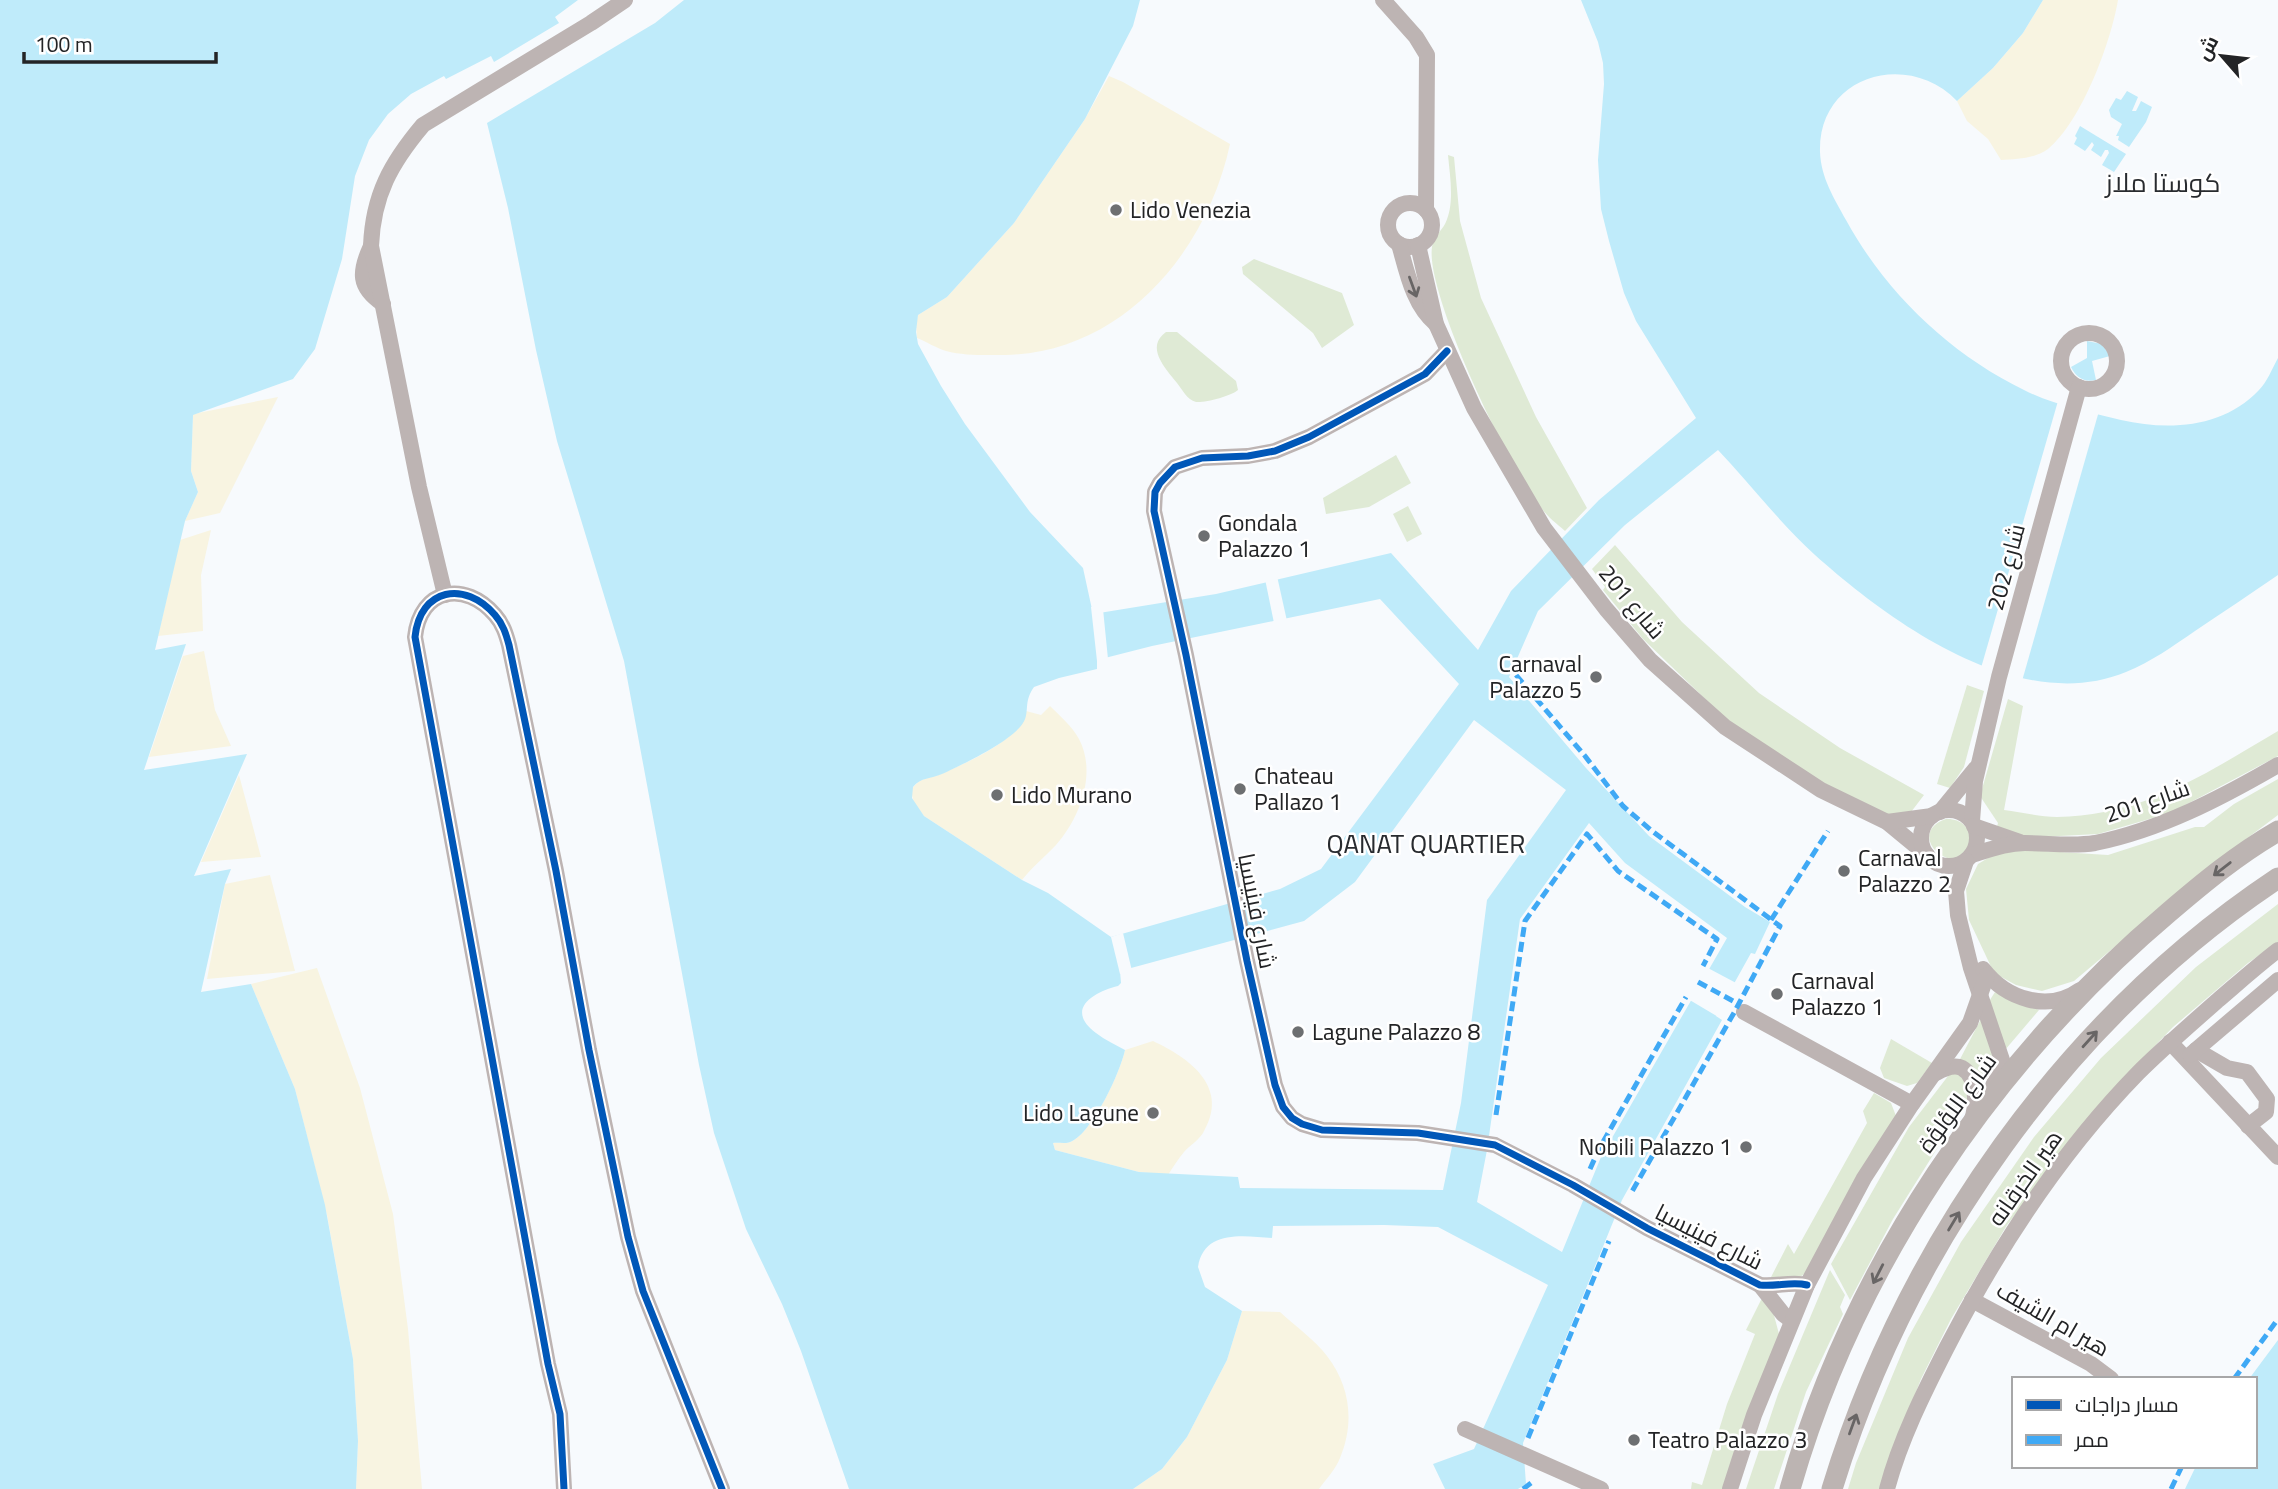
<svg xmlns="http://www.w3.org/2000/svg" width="2278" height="1489" font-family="Georgia,Cairo,serif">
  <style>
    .green { fill: #dfead5 }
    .sand { fill: #f8f4e1 }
    .water { fill: #bfebfa; fill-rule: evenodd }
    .pier { fill: #f7fafd }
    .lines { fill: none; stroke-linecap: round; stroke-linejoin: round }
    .minor { stroke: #bdb4b3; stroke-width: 16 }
    .secondary { stroke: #bcb4b2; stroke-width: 21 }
    .quiet { stroke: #3fa9f5; stroke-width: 5; stroke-dasharray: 10 5; stroke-linecap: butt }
    .cycleway-casing { stroke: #fff; stroke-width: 11 }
    .cycleway { stroke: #0057b8; stroke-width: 7 }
    .oneway { stroke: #686565 }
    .poi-dot { fill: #6d6f71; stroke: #fff; stroke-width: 2.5 }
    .labels { text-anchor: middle; stroke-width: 5; stroke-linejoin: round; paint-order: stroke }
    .poi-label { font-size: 23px; fill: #232426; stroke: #fff; text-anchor: start }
    .street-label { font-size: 23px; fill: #232426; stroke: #fff }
    .quarter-label { font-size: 26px; fill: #282b2f; stroke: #fff }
  </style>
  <rect width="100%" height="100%" fill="#f7fafd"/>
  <g class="green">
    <path d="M 1448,155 L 1454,157 L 1460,221 L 1481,298 L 1536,417 L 1587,508 L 1565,531 C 1557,524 1548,517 1542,509 C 1510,471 1425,293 1432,247 C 1433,238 1441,231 1445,224 C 1455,204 1450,177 1448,155 Z"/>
    <path d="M 1254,259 L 1342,293 L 1354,325 L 1322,348 L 1313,333 L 1243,274 L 1242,267 Z"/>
    <path d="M 1166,332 L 1177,332 L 1236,381 L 1238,390 C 1231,396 1205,403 1196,402 C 1187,400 1182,389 1177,383 C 1165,368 1145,347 1166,332 Z"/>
    <path d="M 1396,455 L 1411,483 L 1369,507 L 1326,514 L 1323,498 Z"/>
    <path d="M 1408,506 L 1422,534 L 1407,542 L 1393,514 Z"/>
    <path d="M 1615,545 L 1682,622 L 1759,693 L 1840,748 L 1924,795 L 1908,816 L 1885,818 L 1805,776 L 1724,717 L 1643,639 L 1603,590 L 1605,587 L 1592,569 Z"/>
    <path d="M 1967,685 L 1984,691 L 1964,767 L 1950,788 L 1937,784 Z"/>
    <path d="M 2008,699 L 2023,706 L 2004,810 C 2021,812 2040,817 2057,817 C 2145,815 2205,774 2278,731 L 2278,756 L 2170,813 L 2098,834 L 2040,837 L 2014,835 L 1997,827 L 1998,823 L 1980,796 Z"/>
    <path d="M 2278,779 L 2278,815 L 2217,861 L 2074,981 L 2042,991 L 2016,985 L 1994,973 L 1969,920 L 1966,889 L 1978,864 L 1993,855 L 2014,849 L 2108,855 L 2195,827 L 2204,827 L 2234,804 Z"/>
    <path d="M 1946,819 C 1959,818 1972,827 1970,842 C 1962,885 1900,835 1946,819 Z"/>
    <path d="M 2278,904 L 2278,942 L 2248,963 L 2173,1027 L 2124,1078 L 2007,1225 L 1951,1319 L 1921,1379 L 1879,1489 L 1848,1489 L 1856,1463 L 1908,1338 L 1961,1242 L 2034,1137 L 2101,1058 L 2196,967 Z"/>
    <path d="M 1995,992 L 2039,1010 L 2005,1050 L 1988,1003 Z"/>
    <path d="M 1981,1019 L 1997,1063 L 1943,1139 L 1893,1219 L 1850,1300 L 1831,1264 L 1909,1127 L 1958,1063 Z"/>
    <path d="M 1891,1039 L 1932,1063 L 1917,1083 L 1907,1086 L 1884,1078 L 1880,1068 Z"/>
    <path d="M 1874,1093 L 1891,1103 L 1896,1116 L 1808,1272 L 1793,1281 L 1769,1281 L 1788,1244 L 1794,1254 L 1867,1123 L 1863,1111 Z"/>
    <path d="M 1830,1270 L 1845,1295 L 1840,1307 L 1843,1314 L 1806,1392 L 1774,1489 L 1746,1489 L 1778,1394 Z"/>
    <path d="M 1762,1298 L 1771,1304 L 1779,1334 L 1724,1489 L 1691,1489 L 1692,1482 L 1702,1485 L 1727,1404 L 1755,1334 L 1746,1330 Z"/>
  </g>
  <g class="sand">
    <path d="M 2043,0 L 2118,0 C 2111,42 2082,121 2048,149 C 2034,159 2017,159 2001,160 L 1988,139 L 1967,121 L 1957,101 L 1993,68 L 2023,33 Z"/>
    <path d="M 1109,76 L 1123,82 L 1230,144 C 1207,252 1122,353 1005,355 C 986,355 965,356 946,351 C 936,348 927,342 917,338 L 916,324 L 918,315 L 947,297 L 1014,223 L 1085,119 Z"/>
    <path d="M 278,397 L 220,513 L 185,521 L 198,492 L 191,471 L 193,414 Z"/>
    <path d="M 211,530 L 201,575 L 203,631 L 158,636 L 180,540 Z"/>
    <path d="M 204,651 L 215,710 L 231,746 L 149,757 L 183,656 Z"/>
    <path d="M 1050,706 C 1060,716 1072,726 1079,739 C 1097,773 1080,818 1056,845 C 1044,858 1034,865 1022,880 L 924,816 L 914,803 L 911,791 C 918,777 930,779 943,773 C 970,761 1018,741 1026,711 L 1041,715 Z"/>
    <path d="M 239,775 L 261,857 L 201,862 Z"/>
    <path d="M 270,875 L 295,971 L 207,979 L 225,884 Z"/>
    <path d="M 317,968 L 360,1088 L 393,1214 L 408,1329 L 422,1489 L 356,1489 L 358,1441 L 353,1359 L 327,1215 L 295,1089 L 251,984 Z"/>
    <path d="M 1153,1041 C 1189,1058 1231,1087 1203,1133 C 1198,1141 1190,1145 1184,1152 C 1178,1159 1173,1167 1168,1175 L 1139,1172 L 1055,1150 L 1053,1143 C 1060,1142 1068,1145 1074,1140 C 1094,1128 1120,1073 1125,1050 Z"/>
    <path d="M 1242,1311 L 1280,1312 C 1295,1326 1315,1340 1327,1356 C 1350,1386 1355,1422 1340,1458 C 1336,1469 1326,1479 1319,1489 L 1133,1489 L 1162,1469 L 1187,1437 L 1227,1360 Z"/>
  </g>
  <g class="water">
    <path d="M 0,0 L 578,0 L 555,17 L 559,23 L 494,62 L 491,56 L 446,79 L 444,76 L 411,94 L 388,114 L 369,140 L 355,176 L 342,259 L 315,349 L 293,379 L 193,415 L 191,471 L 198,492 L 185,521 L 155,650 L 186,644 L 144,770 L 247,754 L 194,876 L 231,869 L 225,884 L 201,992 L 251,984 L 295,1089 L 325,1205 L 353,1359 L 358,1441 L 356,1489 L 0,1489 Z"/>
    <path d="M 684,0 L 1140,0 L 1133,26 L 1085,119 L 1014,223 L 947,297 L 918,315 L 916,332 L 918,344 L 941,386 L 965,424 L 1030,512 L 1083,568 L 1093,614 L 1216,594 L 1391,553 L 1478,650 L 1511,591 L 1599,500 L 1696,418 L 1636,321 L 1624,293 L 1609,241 L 1601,209 L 1598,160 L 1604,84 L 1603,63 L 1598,42 L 1581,0 L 2043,0 L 2023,33 L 1993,68 L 1957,101 C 1908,50 1818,75 1820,152 C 1821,178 1834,198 1846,220 C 1886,293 1950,354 2024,390 C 2054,405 2088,412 2121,420 C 2169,431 2223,428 2259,390 C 2267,382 2272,369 2278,358 L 2278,575 C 2250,594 2222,613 2195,631 C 2173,646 2151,662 2126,672 C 2020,716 1891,623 1815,555 C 1780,523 1750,484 1718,450 L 1625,525 L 1538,611 L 1509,677 L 1586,768 L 1649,836 L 1745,907 L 1770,922 L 1755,954 L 1751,953 L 1716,1016 L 1722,1020 L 1622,1200 L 1523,1443 L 1526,1484 L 1518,1489 L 1445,1489 L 1433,1464 L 1474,1449 L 1548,1285 L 1438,1227 L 1384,1225 L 1273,1226 L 1272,1238 C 1244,1236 1204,1229 1198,1267 L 1205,1287 L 1242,1311 L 1227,1360 L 1187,1437 L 1162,1469 L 1133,1489 L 849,1489 L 801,1351 L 782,1304 L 746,1229 L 714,1133 L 699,1065 L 624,661 L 557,441 L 536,350 L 508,208 L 487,123 L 655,23 ZM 1380,599 L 1459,684 L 1321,869 L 1280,889 L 1111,937 L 1048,893 L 1022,880 L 924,816 L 912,798 L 913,787 C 921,777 931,779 942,774 C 962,765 1012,741 1023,723 C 1030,712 1023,702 1034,687 L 1059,678 L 1097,669 L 1097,660 L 1152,646 ZM 1474,720 L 1566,790 L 1487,900 L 1461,1103 L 1443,1190 L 1240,1188 L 1238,1177 L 1139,1172 L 1055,1150 L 1053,1143 C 1060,1142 1067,1145 1074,1140 C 1094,1128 1120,1073 1125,1050 C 1116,1045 1105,1040 1096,1033 C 1064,1009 1094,992 1118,986 L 1121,983 L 1120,971 L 1304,921 L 1355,882 ZM 1589,823 L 1625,863 L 1727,938 L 1601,1157 L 1562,1252 L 1477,1202 L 1487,1150 L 1520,919 Z"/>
    <path d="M 2127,91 L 2138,97 L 2132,111 L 2136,111 L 2141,101 L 2152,107 L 2146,122 L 2129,147 L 2118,140 L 2119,136 L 2116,136 L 2122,124 L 2111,117 L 2109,110 L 2116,98 L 2121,100 Z"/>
    <path d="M 2080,126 L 2126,154 L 2114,172 L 2102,165 L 2109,153 L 2108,150 L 2105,150 L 2101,157 L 2091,150 L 2094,145 L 2092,142 L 2085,151 L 2074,144 L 2077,138 L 2075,136 Z"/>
    <path d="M 2087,341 L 2102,344 L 2110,356 L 2092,361 L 2096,380 C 2084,383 2076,377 2071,367 L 2087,358 Z"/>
    <path d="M 2278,1340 L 2278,1489 L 2185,1489 L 2196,1466 L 2255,1466 L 2255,1379 L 2249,1379 Z"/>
  </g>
  <g class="pier">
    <path d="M 2058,401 L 2099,411 L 2022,681 L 1981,668 Z"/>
    <path d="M 1277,576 L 1287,621 L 1274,623 L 1265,579 Z"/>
    <path d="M 1091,607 L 1094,607 L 1095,610 L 1103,609 L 1108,659 L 1097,661 Z"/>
    <path d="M 1123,933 L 1132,971 L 1120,974 L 1111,937 Z"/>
    <path d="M 1706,967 L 1738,984 L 1721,1015 L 1725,1017 L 1725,1021 L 1688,999 Z"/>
  </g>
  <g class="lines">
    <g class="minor">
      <path d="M 1383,0 L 1416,37 L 1427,55 L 1426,210"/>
      <circle cx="1410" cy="225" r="22"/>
      <path d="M 1399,244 C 1407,272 1413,305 1436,324"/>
      <path d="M 1418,245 L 1436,324 L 1474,408 L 1544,528 L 1606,609 L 1650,660 L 1725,727 L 1821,790 L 1887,822 L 1927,855"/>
      <path d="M 371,246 C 359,272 358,287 383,304"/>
      <circle cx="2089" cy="361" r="28"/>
      <path d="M 1447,351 L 1425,374 L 1309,437 L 1275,451 L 1248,456 L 1202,458 L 1175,467 L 1160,483 L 1155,492 L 1154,511 L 1186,655 L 1247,961 L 1275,1085 L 1283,1107 L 1292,1118 L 1302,1124 L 1322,1130 L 1418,1133 L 1495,1145 L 1573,1185 L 1647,1228 L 1760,1285 C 1776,1287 1792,1281 1807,1285"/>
      <path d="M 445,595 L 419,487 L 371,246 C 373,195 391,163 423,125 L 591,23 L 625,0"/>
      <circle cx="1949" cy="838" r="28"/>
      <path d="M 1940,812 L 1976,768"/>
      <path d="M 1972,821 L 1975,781 L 1999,677 L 2079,387"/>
      <path d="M 1887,822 L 1932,816"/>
      <path d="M 1974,826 L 2020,842"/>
      <path d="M 1972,855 C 1989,850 2006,843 2025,843 C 2048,843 2072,847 2095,843 C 2160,830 2221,798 2278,765"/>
      <path d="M 1966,861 L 1956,891 L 1958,915 L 1971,968 L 2002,1060 L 1992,1089"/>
      <path d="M 1983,969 C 2006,999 2048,1013 2080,990"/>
      <path d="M 1744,1012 L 1912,1104"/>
      <path d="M 2170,1042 L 2278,1157"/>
      <path d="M 2196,1050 L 2227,1068 L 2247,1072 L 2267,1099 L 2266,1112 L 2248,1126"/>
      <path d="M 2190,1055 L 2278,980"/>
      <path d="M 1936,1073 C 1943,1069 1954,1064 1962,1068 C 1978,1077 1977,1108 1971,1122"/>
      <path d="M 1760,1285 L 1783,1314 L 1791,1320"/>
      <path d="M 1972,1300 L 2091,1364 L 2111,1379"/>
      <path d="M 1465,1429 L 1601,1489"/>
      <path d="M 564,1489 L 560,1414 L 548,1364 L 415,637 C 420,588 465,580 495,615 C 503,624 506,634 509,645 L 556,871 L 589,1050 L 628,1237 L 643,1291 L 722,1489"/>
      <path d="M 1730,1489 L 1754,1415 L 1807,1285 L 1864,1178 L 1912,1104 L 1970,1023 L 1987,975"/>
      <path d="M 1887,1489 C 1900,1440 1924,1392 1947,1347 C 1998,1248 2060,1153 2138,1073 C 2163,1048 2190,1025 2217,1001 C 2237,984 2257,966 2278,950"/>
    </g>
    <g class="secondary">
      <path d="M 1790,1489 C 1853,1267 1992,1062 2168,913 C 2203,883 2238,854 2278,831"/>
      <path d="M 1832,1489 C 1906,1246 2066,1019 2278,878"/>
    </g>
    <g class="quiet">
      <path d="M 1516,675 L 1585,756 L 1623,806 L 1652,831 L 1780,926 L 1735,1011 L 1630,1195"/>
      <path d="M 1771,920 L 1828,831"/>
      <path d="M 1698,982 L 1733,1001"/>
      <path d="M 1496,1115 L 1525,921 L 1587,834 L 1618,871 L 1717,939 L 1703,966"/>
      <path d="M 1590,1169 L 1599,1149 L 1686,997"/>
      <path d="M 2234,1379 L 2278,1319"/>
      <path d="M 1528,1438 L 1609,1241"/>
      <path d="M 1523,1489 L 1531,1483"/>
      <path d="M 2171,1489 L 2182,1466"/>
    </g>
    <g class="cycleway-casing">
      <g id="cycleway">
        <path d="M 1447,351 L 1425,374 L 1309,437 L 1275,451 L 1248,456 L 1202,458 L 1175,467 L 1160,483 L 1155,492 L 1154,511 L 1186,655 L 1247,961 L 1275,1085 L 1283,1107 L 1292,1118 L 1302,1124 L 1322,1130 L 1418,1133 L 1495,1145 L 1573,1185 L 1647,1228 L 1760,1285 C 1776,1287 1792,1281 1807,1285"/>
        <path d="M 564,1489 L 560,1414 L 548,1364 L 415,637 C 420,588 465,580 495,615 C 503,624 506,634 509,645 L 556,871 L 589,1050 L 628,1237 L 643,1291 L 722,1489"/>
      </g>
    </g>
    <use href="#cycleway" class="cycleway"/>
  </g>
  <defs><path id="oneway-shaft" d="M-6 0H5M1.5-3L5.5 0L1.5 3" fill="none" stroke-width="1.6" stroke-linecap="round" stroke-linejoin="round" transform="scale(1.75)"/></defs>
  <g class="oneway">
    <use href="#oneway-shaft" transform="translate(1413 287) rotate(70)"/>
    <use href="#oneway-shaft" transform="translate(2222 869) rotate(142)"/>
    <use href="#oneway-shaft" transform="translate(2090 1039) rotate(-48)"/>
    <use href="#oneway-shaft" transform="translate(1954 1221) rotate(-59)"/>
    <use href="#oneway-shaft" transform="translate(1878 1274) rotate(117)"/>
    <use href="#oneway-shaft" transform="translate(1853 1424) rotate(-70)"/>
  </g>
  <g class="poi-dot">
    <circle cx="1116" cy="210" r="7"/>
    <circle cx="1204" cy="536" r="7"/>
    <circle cx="1596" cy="677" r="7"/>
    <circle cx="1240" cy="789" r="7"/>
    <circle cx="997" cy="795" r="7"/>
    <circle cx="1844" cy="871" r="7"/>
    <circle cx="1777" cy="994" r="7"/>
    <circle cx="1298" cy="1032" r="7"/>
    <circle cx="1153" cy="1113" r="7"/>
    <circle cx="1746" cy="1147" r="7"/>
    <circle cx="1634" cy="1440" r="7"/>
  </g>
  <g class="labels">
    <g class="poi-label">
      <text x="1130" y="218">Lido Venezia</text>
      <text x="1218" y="531">Gondala<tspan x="1218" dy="26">Palazzo 1</tspan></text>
      <text x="1582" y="672" text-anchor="end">Carnaval<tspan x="1582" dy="26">Palazzo 5</tspan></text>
      <text x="1254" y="784">Chateau<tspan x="1254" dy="26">Pallazo 1</tspan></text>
      <text x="1011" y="803">Lido Murano</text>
      <text x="1858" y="866">Carnaval<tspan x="1858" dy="26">Palazzo 2</tspan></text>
      <text x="1791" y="989">Carnaval<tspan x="1791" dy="26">Palazzo 1</tspan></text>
      <text x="1312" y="1040">Lagune Palazzo 8</text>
      <text x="1139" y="1121" text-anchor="end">Lido Lagune</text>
      <text x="1732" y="1155" text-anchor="end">Nobili Palazzo 1</text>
      <text x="1648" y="1448">Teatro Palazzo 3</text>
    </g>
    <g class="street-label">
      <text transform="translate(2006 567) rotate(-75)" y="8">شارع 202</text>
      <text transform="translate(1632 602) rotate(50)" y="8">شارع 201</text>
      <text transform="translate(2147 801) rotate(-19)" y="8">شارع 201</text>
      <text transform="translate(1257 911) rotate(79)" y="8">شارع فينيسيا</text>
      <text transform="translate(1957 1103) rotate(-54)" y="8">شارع اللؤلؤة</text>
      <text transform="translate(2025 1178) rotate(-55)" y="8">هير الخرقانه</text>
      <text transform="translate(1709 1237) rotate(27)" y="8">شارع فينيسيا</text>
      <text transform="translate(2053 1319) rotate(30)" y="8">هير ام الشيف</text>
    </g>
    <g class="quarter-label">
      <text x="2163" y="192">كوستا ملاز</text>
      <text x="1426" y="853">QANAT QUARTIER</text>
    </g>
  </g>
  <rect x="2012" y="1377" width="245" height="91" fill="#ffffff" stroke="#a7a7a8" stroke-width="2"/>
  <rect x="2026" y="1400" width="35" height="10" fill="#0057b8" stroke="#a7a7a8" stroke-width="2"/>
  <text x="2075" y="1412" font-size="21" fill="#232426">مسار دراجات</text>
  <rect x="2026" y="1435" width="35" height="10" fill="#3fa9f5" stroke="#a7a7a8" stroke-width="2"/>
  <text x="2075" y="1447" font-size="21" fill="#232426">ممر</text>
  <g transform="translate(2222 56) rotate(298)" stroke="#ffffff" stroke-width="5" paint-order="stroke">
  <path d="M0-5L12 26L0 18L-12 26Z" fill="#232426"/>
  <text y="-10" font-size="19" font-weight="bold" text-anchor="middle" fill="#232426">ش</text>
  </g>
  <path d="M24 52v10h192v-10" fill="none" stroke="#232426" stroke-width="3.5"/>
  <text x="35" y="52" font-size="21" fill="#232426" stroke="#ffffff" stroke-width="5" paint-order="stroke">100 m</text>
</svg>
